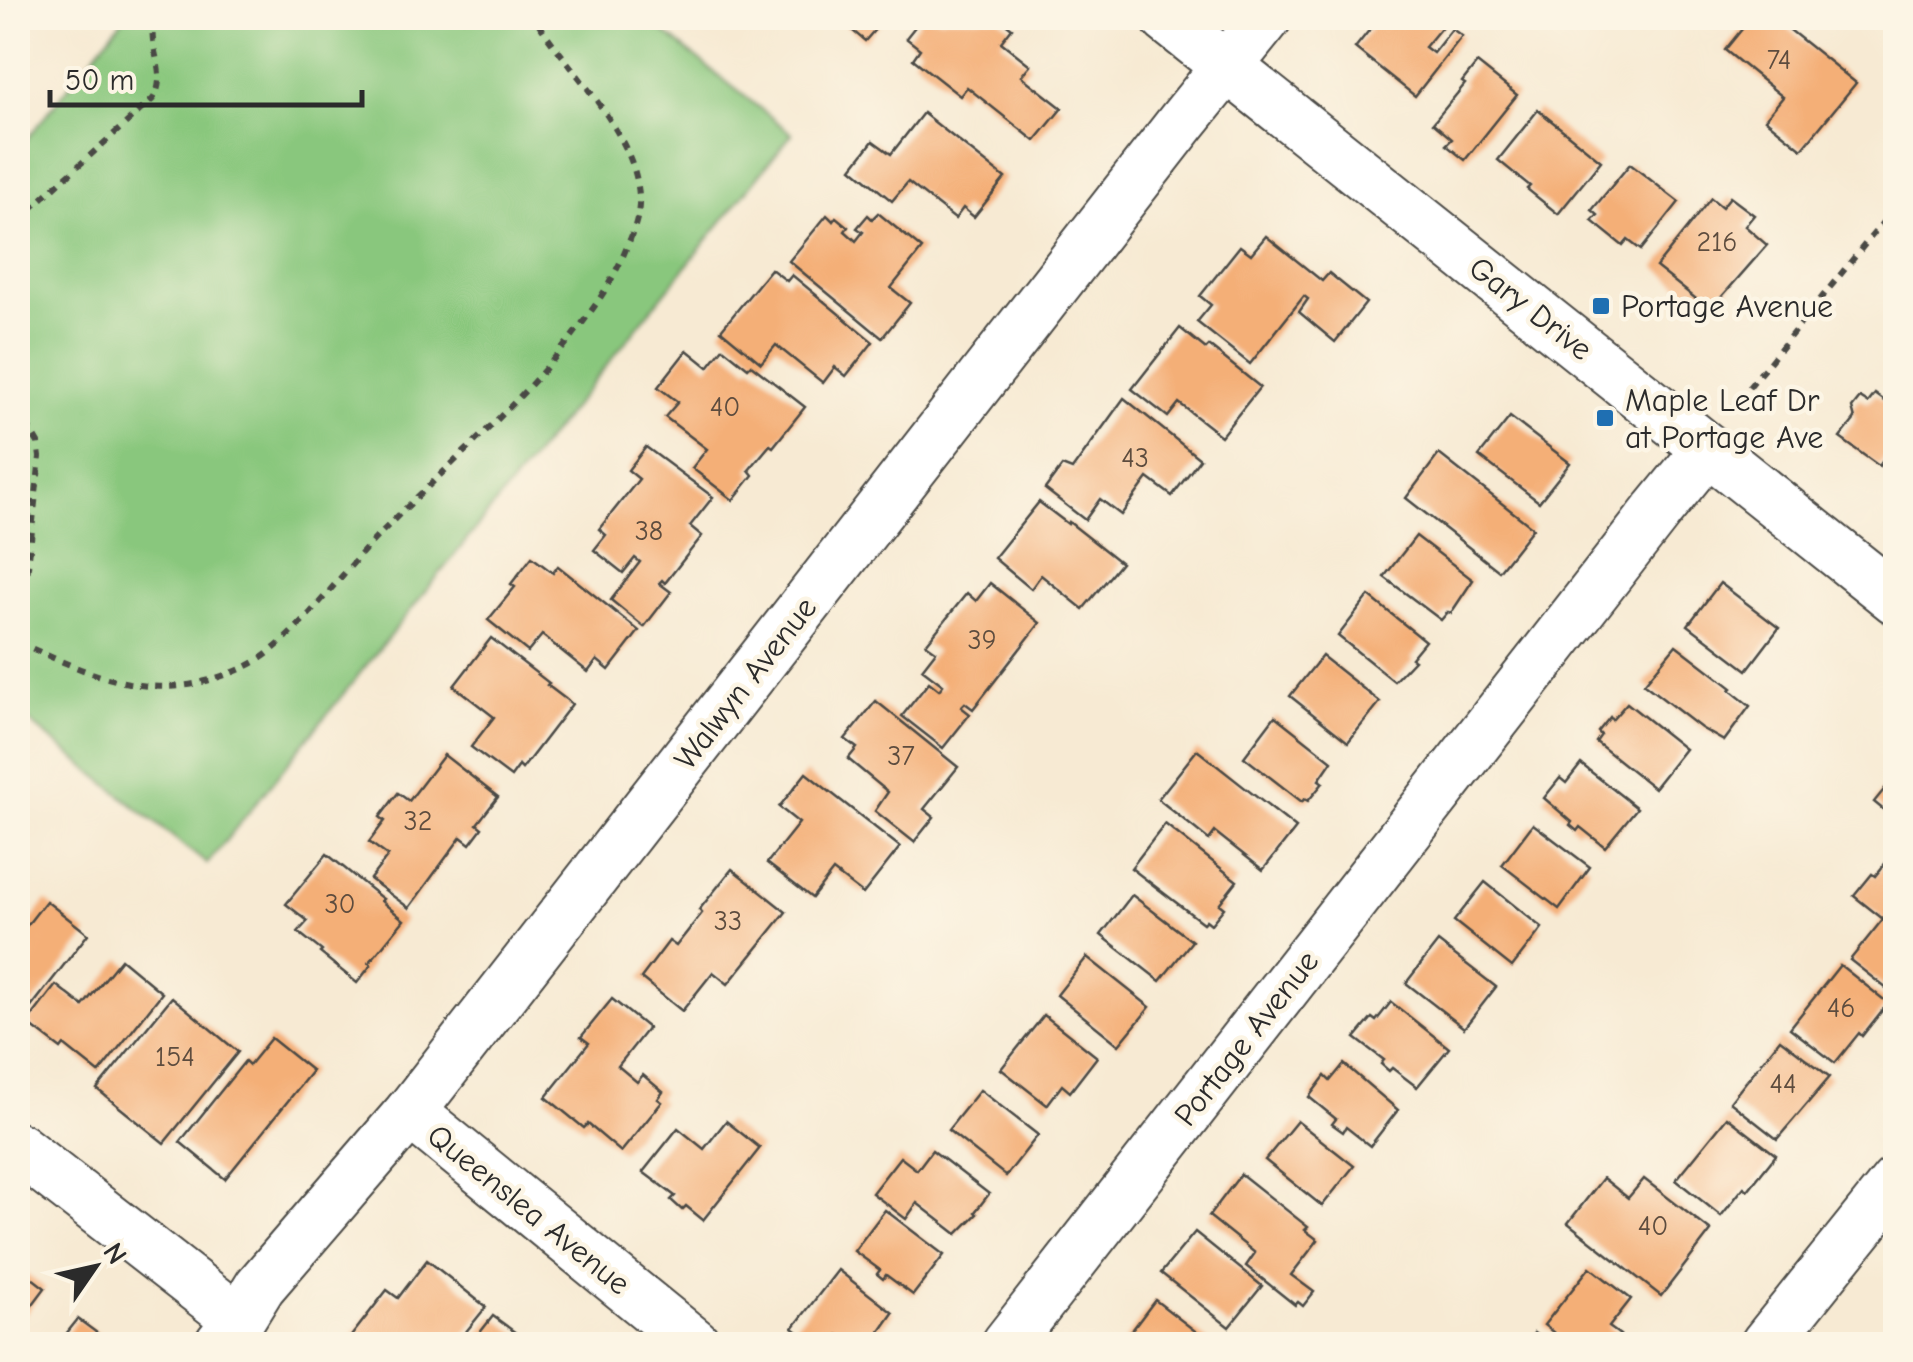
<svg xmlns="http://www.w3.org/2000/svg" width="1913" height="1362" font-family="'Comic Neue',sans-serif">
  <style>
    .green { fill: #89c77d; stroke: #5a7954; stroke-width: 2.5 }
    .building { fill: #f4af77 }
    .lines { fill: none; stroke-linecap: round; stroke-linejoin: round }
    .minor-casing { stroke: #4a4844; stroke-width: 54 }
    .path { stroke: #4a4844; stroke-width: 6; stroke-dasharray: 8 8; stroke-linecap: butt }
    .minor { stroke: #fff; stroke-width: 50 }
    .poi-dot { fill: #1f6fb2; stroke: #fcf5e5; stroke-width: 4 }
    .labels { text-anchor: middle; stroke-width: 9; stroke-linejoin: round; paint-order: stroke }
    .number-label { font-size: 28px; fill: #5d4c3e }
    .poi-label { font-size: 32px; fill: #2b2b2b; stroke: #fcf5e5; text-anchor: start }
    .street-label { font-size: 32px; fill: #2b2b2b; stroke: #fcf5e5 }
  </style>
  <rect width="100%" height="100%" fill="#fcf5e5"/>
  <filter id="ink" filterUnits="userSpaceOnUse"><feTurbulence type="fractalNoise" baseFrequency=".01" numOctaves="2"/><feDisplacementMap in="SourceGraphic" scale="20" xChannelSelector="R" yChannelSelector="G"/><feConvolveMatrix kernelMatrix="1 2 1 2 8 2 1 2 1" color-interpolation-filters="sRGB"/></filter>
  <filter id="wash" filterUnits="userSpaceOnUse"><feTurbulence type="fractalNoise" baseFrequency=".0048" numOctaves="4" result="noise"/><feDisplacementMap in="SourceGraphic" scale="40" xChannelSelector="R" yChannelSelector="G"/><feGaussianBlur stdDeviation="2.25" result="paint"/><feColorMatrix in="noise" values="0 0 0 0 0 0 0 0 0 0 0 0 0 0 0 0 0 1.4 0 .05"/><feComposite in="paint" operator="in"/></filter>
  <g filter="url(#wash)">
    <rect width="100%" height="100%" fill="#f7ead3"/>
    <path class="green" d="M 124,18 L 646,18 L 792,134 L 207,864 L 22,716 L 18,720 L 18,150 Z"/>
    <g id="blocks">
      <g class="building">
        <path d="M 844,18 L 885,18 L 865,41 L 841,21 Z"/>
        <path d="M 922,18 L 939,18 L 942,20 L 944,18 L 999,18 L 1012,28 L 1001,42 L 1030,65 L 1021,76 L 1062,108 L 1035,141 L 967,87 L 960,96 L 913,59 L 920,49 L 906,38 Z"/>
        <path d="M 1379,18 L 1449,18 L 1425,47 L 1433,53 L 1452,29 L 1462,36 L 1415,96 L 1355,48 Z"/>
        <path d="M 1751,18 L 1775,18 L 1856,83 L 1802,149 L 1765,119 L 1783,97 L 1725,50 Z"/>
        <path d="M 1477,63 L 1517,95 L 1465,160 L 1446,145 L 1452,139 L 1433,123 L 1465,84 L 1462,82 Z"/>
        <path d="M 1538,110 L 1601,161 L 1558,214 L 1527,189 L 1530,186 L 1498,160 Z"/>
        <path d="M 923,113 L 1005,178 L 974,217 L 963,208 L 955,219 L 908,182 L 892,201 L 852,168 L 873,141 L 891,154 Z"/>
        <path d="M 1630,164 L 1679,202 L 1641,250 L 1628,240 L 1623,246 L 1592,221 L 1598,215 L 1592,210 Z"/>
        <path d="M 1730,197 L 1754,215 L 1745,226 L 1767,245 L 1710,310 L 1656,267 L 1711,198 L 1722,207 Z"/>
        <path d="M 878,213 L 922,249 L 891,288 L 910,303 L 882,338 L 789,261 L 827,215 L 833,221 L 836,217 L 848,227 L 845,231 L 856,241 L 863,232 L 857,228 L 868,215 L 872,219 Z"/>
        <path d="M 1266,236 L 1322,281 L 1329,273 L 1366,303 L 1335,342 L 1299,312 L 1308,299 L 1304,296 L 1250,364 L 1197,322 L 1211,305 L 1200,296 L 1240,246 L 1251,254 Z"/>
        <path d="M 771,269 L 787,281 L 792,275 L 873,342 L 846,376 L 835,367 L 823,383 L 776,345 L 761,363 L 721,330 Z"/>
        <path d="M 1180,328 L 1206,349 L 1209,346 L 1260,387 L 1221,436 L 1179,403 L 1168,417 L 1132,389 Z"/>
        <path d="M 723,348 L 748,368 L 751,365 L 805,407 L 773,447 L 770,445 L 749,470 L 753,475 L 733,500 L 692,468 L 707,449 L 665,417 L 678,402 L 658,387 L 687,350 L 708,367 Z"/>
        <path d="M 1875,394 L 1896,409 L 1896,443 L 1879,466 L 1840,438 L 1855,419 L 1852,408 L 1860,398 L 1868,403 Z"/>
        <path d="M 1124,398 L 1200,459 L 1172,496 L 1148,478 L 1121,515 L 1100,499 L 1085,520 L 1045,489 L 1062,466 L 1072,470 Z"/>
        <path d="M 1510,417 L 1570,463 L 1539,502 L 1479,456 Z"/>
        <path d="M 646,447 L 713,497 L 690,526 L 702,536 L 665,583 L 662,580 L 659,583 L 671,592 L 644,627 L 611,600 L 640,562 L 635,558 L 623,573 L 594,550 L 606,535 L 599,529 L 639,479 L 628,470 Z"/>
        <path d="M 1439,454 L 1533,528 L 1499,571 L 1406,498 Z"/>
        <path d="M 1039,502 L 1068,524 L 1069,522 L 1121,563 L 1083,609 L 1041,575 L 1031,589 L 994,558 Z"/>
        <path d="M 1416,536 L 1473,580 L 1451,613 L 1448,612 L 1441,620 L 1384,577 Z"/>
        <path d="M 532,557 L 553,573 L 558,566 L 639,631 L 609,670 L 597,660 L 588,672 L 542,635 L 528,652 L 488,620 L 515,587 L 511,584 Z"/>
        <path d="M 990,583 L 1040,623 L 973,709 L 965,703 L 961,707 L 970,714 L 943,748 L 902,716 L 929,682 L 939,690 L 943,685 L 922,669 L 936,651 L 926,644 L 967,593 L 976,601 Z"/>
        <path d="M 1720,583 L 1779,628 L 1747,670 L 1688,625 Z"/>
        <path d="M 1369,596 L 1425,641 L 1411,658 L 1414,660 L 1394,681 L 1338,636 Z"/>
        <path d="M 491,638 L 549,683 L 547,685 L 572,704 L 522,769 L 519,766 L 511,777 L 471,747 L 494,717 L 454,686 Z"/>
        <path d="M 1676,645 L 1732,688 L 1730,690 L 1750,706 L 1724,741 L 1701,728 L 1644,684 Z"/>
        <path d="M 1322,656 L 1380,702 L 1348,742 L 1290,696 Z"/>
        <path d="M 876,701 L 958,767 L 924,809 L 934,817 L 914,842 L 875,811 L 888,792 L 848,759 L 857,748 L 845,739 Z"/>
        <path d="M 1627,703 L 1685,749 L 1654,788 L 1596,742 L 1601,735 L 1598,732 L 1610,717 L 1612,720 Z"/>
        <path d="M 1275,716 L 1332,761 L 1319,780 L 1323,783 L 1308,801 L 1304,799 L 1302,802 L 1244,757 Z"/>
        <path d="M 1197,750 L 1296,828 L 1263,870 L 1215,832 L 1209,840 L 1158,799 Z"/>
        <path d="M 444,755 L 498,797 L 477,824 L 482,828 L 470,844 L 461,837 L 409,908 L 370,879 L 388,856 L 369,842 L 385,821 L 380,817 L 398,793 L 409,801 Z"/>
        <path d="M 1581,764 L 1637,808 L 1605,847 L 1580,827 L 1577,831 L 1570,825 L 1572,822 L 1544,798 L 1560,778 L 1566,783 Z"/>
        <path d="M 806,773 L 900,847 L 863,894 L 833,871 L 812,898 L 767,863 L 799,823 L 779,807 Z"/>
        <path d="M 1896,775 L 1896,820 L 1874,802 Z"/>
        <path d="M 1165,824 L 1237,881 L 1219,904 L 1224,908 L 1211,924 L 1206,920 L 1203,923 L 1131,868 Z"/>
        <path d="M 1533,824 L 1590,867 L 1559,909 L 1502,865 Z"/>
        <path d="M 327,854 L 379,896 L 383,899 L 381,901 L 404,920 L 369,963 L 371,965 L 357,983 L 320,953 L 322,951 L 298,932 L 308,921 L 286,904 Z"/>
        <path d="M 1888,860 L 1896,866 L 1896,996 L 1850,960 L 1883,919 L 1854,896 L 1872,874 L 1875,876 Z"/>
        <path d="M 732,869 L 786,912 L 728,984 L 713,972 L 682,1011 L 641,978 L 669,941 L 676,946 L 702,913 L 699,910 Z"/>
        <path d="M 1485,882 L 1542,928 L 1512,967 L 1454,921 Z"/>
        <path d="M 1132,895 L 1192,941 L 1160,981 L 1101,935 Z"/>
        <path d="M 46,901 L 88,934 L 18,1024 L 18,937 Z"/>
        <path d="M 1438,942 L 1496,987 L 1464,1028 L 1406,983 Z"/>
        <path d="M 1087,957 L 1150,1007 L 1119,1045 L 1057,995 Z"/>
        <path d="M 121,959 L 162,993 L 99,1073 L 64,1045 L 61,1049 L 27,1023 L 56,985 L 83,1006 Z"/>
        <path d="M 1840,965 L 1888,1003 L 1862,1036 L 1859,1033 L 1835,1063 L 1790,1028 Z"/>
        <path d="M 172,997 L 238,1052 L 164,1143 L 97,1089 Z"/>
        <path d="M 612,999 L 648,1028 L 618,1066 L 637,1082 L 643,1075 L 663,1092 L 658,1099 L 662,1102 L 621,1152 L 588,1124 L 584,1128 L 546,1097 L 589,1043 L 581,1037 Z"/>
        <path d="M 1391,1002 L 1449,1048 L 1417,1087 L 1392,1068 L 1389,1071 L 1381,1064 L 1384,1060 L 1355,1038 L 1372,1018 L 1376,1021 Z"/>
        <path d="M 1044,1015 L 1097,1057 L 1070,1092 L 1062,1085 L 1047,1105 L 1001,1069 Z"/>
        <path d="M 271,1038 L 312,1071 L 225,1179 L 180,1142 L 245,1061 L 249,1065 Z"/>
        <path d="M 1780,1039 L 1830,1077 L 1777,1139 L 1730,1102 Z"/>
        <path d="M 1344,1064 L 1398,1110 L 1370,1146 L 1346,1127 L 1343,1132 L 1332,1124 L 1336,1119 L 1309,1097 L 1325,1076 L 1330,1081 Z"/>
        <path d="M 980,1090 L 1038,1135 L 1006,1176 L 948,1130 Z"/>
        <path d="M 1727,1117 L 1776,1155 L 1748,1190 L 1744,1187 L 1721,1216 L 1676,1180 Z"/>
        <path d="M 726,1121 L 760,1148 L 703,1220 L 686,1206 L 682,1210 L 671,1200 L 675,1196 L 643,1172 L 678,1128 L 704,1149 Z"/>
        <path d="M 1297,1121 L 1354,1166 L 1322,1206 L 1265,1160 Z"/>
        <path d="M 932,1150 L 989,1194 L 975,1212 L 977,1214 L 957,1234 L 917,1203 L 906,1219 L 872,1193 L 900,1157 L 917,1170 Z"/>
        <path d="M 1241,1174 L 1308,1227 L 1305,1230 L 1318,1240 L 1291,1275 L 1314,1292 L 1303,1306 L 1298,1302 L 1295,1305 L 1246,1266 L 1255,1253 L 1209,1216 Z"/>
        <path d="M 1603,1178 L 1628,1198 L 1644,1179 L 1711,1231 L 1661,1296 L 1568,1223 Z"/>
        <path d="M 885,1210 L 944,1255 L 913,1295 L 886,1275 L 883,1279 L 877,1274 L 880,1270 L 854,1251 Z"/>
        <path d="M 1195,1232 L 1262,1286 L 1229,1327 L 1161,1273 Z"/>
        <path d="M 427,1260 L 486,1307 L 456,1344 L 345,1344 L 387,1290 L 398,1298 Z"/>
        <path d="M 18,1267 L 45,1288 L 18,1324 Z"/>
        <path d="M 1590,1267 L 1631,1299 L 1609,1327 L 1620,1335 L 1612,1344 L 1568,1344 L 1544,1325 Z"/>
        <path d="M 838,1270 L 893,1313 L 871,1344 L 850,1344 L 838,1335 L 830,1344 L 814,1344 L 793,1328 Z"/>
        <path d="M 1155,1300 L 1212,1344 L 1129,1344 L 1124,1341 Z"/>
        <path d="M 493,1316 L 531,1344 L 471,1344 Z"/>
        <path d="M 78,1319 L 112,1344 L 58,1344 Z"/>
        <path d="M 1534,1333 L 1549,1344 L 1526,1344 Z"/>
      </g>
    </g>
  </g>
  <g filter="url(#ink)">
    <use href="#blocks" fill-opacity="0" stroke="#4a4844" stroke-width="2.5"/>
    <g class="lines">
      <g class="minor-casing">
        <g id="minor">
          <path d="M 1166,18 L 1896,599"/>
          <path d="M 410,1112 L 695,1344"/>
          <path d="M 18,1148 L 239,1320"/>
          <path d="M 220,1344 L 239,1320 L 260,1286 L 410,1112 L 1182,122 L 1266,18"/>
          <path d="M 1007,1344 L 1658,510 L 1708,449"/>
          <path d="M 1766,1344 L 1896,1182"/>
        </g>
      </g>
      <g class="path">
        <path d="M 18,220 L 153,99 C 170,72 145,46 155,18"/>
        <path d="M 18,410 L 38,443 L 40,457 L 27,576 L 18,631"/>
        <path d="M 1729,412 L 1896,206"/>
        <path d="M 18,642 C 75,668 141,700 206,681 C 227,675 250,667 267,654 C 309,621 339,576 376,538 C 439,473 509,415 566,344 C 590,314 612,284 626,249 C 632,235 638,221 639,205 C 642,138 569,72 535,18"/>
      </g>
      <use href="#minor" class="minor"/>
    </g>
  </g>
  <g class="poi-dot">
    <rect x="1591" y="296" width="20" height="20" rx="5"/>
    <rect x="1595" y="408" width="20" height="20" rx="5"/>
  </g>
  <g class="labels">
    <g class="number-label">
      <text x="1779" y="69">74</text>
      <text x="1717" y="251">216</text>
      <text x="725" y="416">40</text>
      <text x="1135" y="467">43</text>
      <text x="649" y="540">38</text>
      <text x="982" y="649">39</text>
      <text x="901" y="765">37</text>
      <text x="418" y="830">32</text>
      <text x="340" y="913">30</text>
      <text x="728" y="930">33</text>
      <text x="1841" y="1017">46</text>
      <text x="175" y="1066">154</text>
      <text x="1783" y="1093">44</text>
      <text x="1653" y="1235">40</text>
    </g>
    <g class="poi-label">
      <text x="1621" y="317">Portage Avenue</text>
      <text x="1625" y="411">Maple Leaf Dr<tspan x="1625" dy="37">at Portage Ave</tspan></text>
    </g>
    <g class="street-label">
      <text transform="translate(1531 308) rotate(38)" y="11">Gary Drive</text>
      <text transform="translate(745 683) rotate(-52)" y="11">Walwyn Avenue</text>
      <text transform="translate(1246 1038) rotate(-52)" y="11">Portage Avenue</text>
      <text transform="translate(529 1209) rotate(39)" y="11">Queenslea Avenue</text>
    </g>
  </g>
  <rect width="1913" height="1362" fill="none" stroke="#fcf5e5" stroke-width="60"/>
  <g transform="translate(95 1267) rotate(56)" stroke="#fcf5e5" stroke-width="8" paint-order="stroke">
  <path d="M0-8L18 38L0 25L-18 38Z" fill="#2b2b2b"/>
  <text y="-15" font-size="28" font-weight="bold" text-anchor="middle" fill="#2b2b2b">N</text>
  </g>
  <path d="M50 90v15h312v-15" fill="none" stroke="#2b2b2b" stroke-width="5"/>
  <text x="65" y="90" font-size="30" fill="#2b2b2b" stroke="#fcf5e5" stroke-width="8" paint-order="stroke">50 m</text>
</svg>
